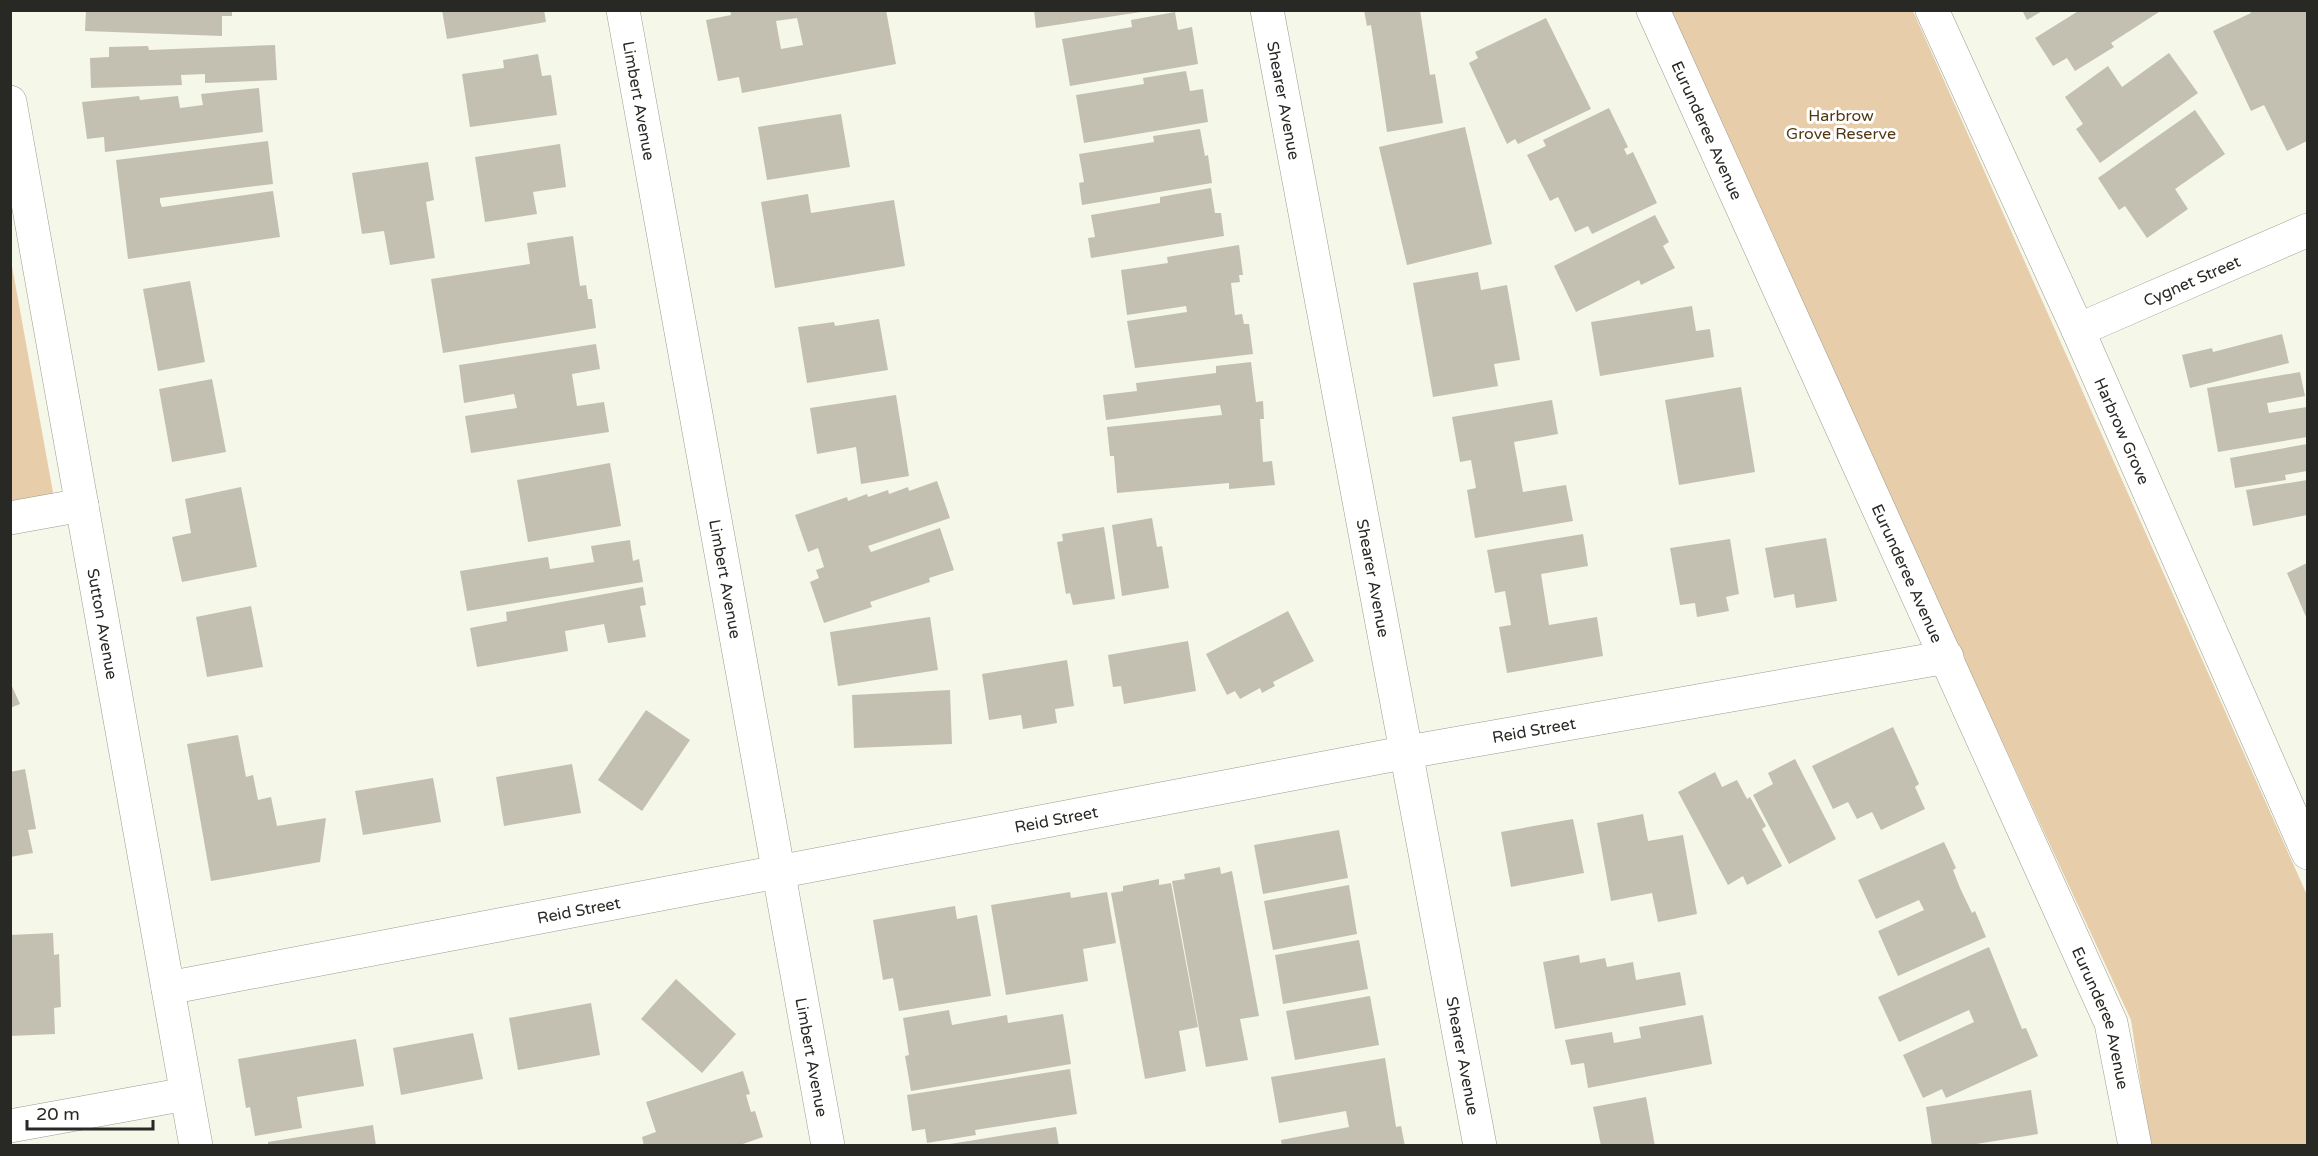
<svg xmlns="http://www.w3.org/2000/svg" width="2318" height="1156" font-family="'Varela Round',sans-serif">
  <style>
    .green { fill: #e7cdaa }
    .building { fill: #c3c0b2; fill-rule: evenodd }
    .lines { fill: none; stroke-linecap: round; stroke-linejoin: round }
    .street-casing { stroke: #999c8e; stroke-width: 34 }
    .street { stroke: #fff; stroke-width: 33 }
    .labels { text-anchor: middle; stroke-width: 6; stroke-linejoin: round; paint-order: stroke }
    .street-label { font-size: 16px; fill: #282924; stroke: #fff }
    .park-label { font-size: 16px; fill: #513813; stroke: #fff }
  </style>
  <rect width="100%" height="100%" fill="#f5f7e9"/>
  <g class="green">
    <path d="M 1665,11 L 1913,11 L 2307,895 L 2307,1145 L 2150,1145 L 2131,1020 Z"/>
    <path d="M 10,255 L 54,498 L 10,506 Z"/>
  </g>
  <g class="building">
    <path d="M 86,10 L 232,10 L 232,16 L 222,16 L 222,36 L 85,31 Z"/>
    <path d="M 442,10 L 544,10 L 546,22 L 447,39 Z"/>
    <path d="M 730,10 L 886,10 L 896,64 L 742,93 L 739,77 L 718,81 L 706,20 L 731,15 ZM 797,18 L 803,45 L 781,49 L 776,21 Z"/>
    <path d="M 1034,10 L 1140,10 L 1141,12 L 1036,28 Z"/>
    <path d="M 1364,10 L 1420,10 L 1430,75 L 1435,74 L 1443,123 L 1387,132 L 1371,25 L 1367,26 Z"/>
    <path d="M 2022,10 L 2044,10 L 2027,20 Z"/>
    <path d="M 2080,10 L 2162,10 L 2111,43 L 2114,47 L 2075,71 L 2067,58 L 2053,66 L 2035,38 Z"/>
    <path d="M 2249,10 L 2307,10 L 2307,141 L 2287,151 L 2264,105 L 2251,111 L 2213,31 L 2251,13 Z"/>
    <path d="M 1175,12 L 1178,30 L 1192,27 L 1198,64 L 1070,86 L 1062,39 L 1132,27 L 1131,20 Z"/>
    <path d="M 1546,18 L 1591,109 L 1518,144 L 1515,139 L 1507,144 L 1469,63 L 1478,58 L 1475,52 Z"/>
    <path d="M 275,45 L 277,80 L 205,83 L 205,74 L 181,75 L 182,85 L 91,88 L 90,58 L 109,57 L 109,47 L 148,46 L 149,50 Z"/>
    <path d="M 2169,53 L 2198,93 L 2100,163 L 2076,129 L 2083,124 L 2065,97 L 2108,66 L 2122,87 Z"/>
    <path d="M 538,54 L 542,76 L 551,75 L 557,115 L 470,127 L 462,74 L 504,68 L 503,60 Z"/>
    <path d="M 1186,71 L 1190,91 L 1203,89 L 1208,122 L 1084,143 L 1076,95 L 1144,84 L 1143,78 Z"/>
    <path d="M 259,88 L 263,132 L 105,152 L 104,137 L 87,139 L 82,102 L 139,96 L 140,100 L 178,96 L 180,108 L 203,105 L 201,94 Z"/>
    <path d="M 1609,108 L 1628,147 L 1624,149 L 1627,155 L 1633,152 L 1657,203 L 1592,234 L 1588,226 L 1575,232 L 1558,197 L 1550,201 L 1527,155 L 1546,146 L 1543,140 Z"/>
    <path d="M 2195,110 L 2225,154 L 2175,189 L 2188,209 L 2147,238 L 2125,206 L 2119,210 L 2098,178 Z"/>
    <path d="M 841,114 L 850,167 L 767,180 L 758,127 Z"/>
    <path d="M 1465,127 L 1492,244 L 1407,265 L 1379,147 Z"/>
    <path d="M 1200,129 L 1205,156 L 1208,155 L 1212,183 L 1082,205 L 1079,183 L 1084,182 L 1079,154 L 1154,142 L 1153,136 Z"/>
    <path d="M 268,141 L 273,184 L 160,198 L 160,202 L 162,207 L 273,191 L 280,237 L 128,259 L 116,160 Z"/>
    <path d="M 560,144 L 566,187 L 533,192 L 537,214 L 485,222 L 475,157 Z"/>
    <path d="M 428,162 L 434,200 L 426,202 L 435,258 L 390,265 L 384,231 L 362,234 L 352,173 Z"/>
    <path d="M 1211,188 L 1215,213 L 1221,213 L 1224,236 L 1091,258 L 1088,238 L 1095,237 L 1091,215 L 1160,203 L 1160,197 Z"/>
    <path d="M 808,194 L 811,213 L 894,200 L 905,266 L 775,288 L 761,202 Z"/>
    <path d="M 1655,215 L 1669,242 L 1663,246 L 1675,268 L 1641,285 L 1639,280 L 1576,312 L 1554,266 Z"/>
    <path d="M 573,236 L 580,286 L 586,285 L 588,299 L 592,299 L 596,328 L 443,353 L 431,279 L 530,264 L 527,243 Z"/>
    <path d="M 1239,245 L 1243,275 L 1239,275 L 1240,282 L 1231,283 L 1235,315 L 1242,314 L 1244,324 L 1249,324 L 1253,354 L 1135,368 L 1127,321 L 1187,312 L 1186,306 L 1127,315 L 1121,270 L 1168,263 L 1167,257 Z"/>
    <path d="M 1478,272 L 1481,290 L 1507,285 L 1520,360 L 1494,364 L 1498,386 L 1433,397 L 1413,283 Z"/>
    <path d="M 190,281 L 205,362 L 158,371 L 143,289 Z"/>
    <path d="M 1692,306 L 1696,331 L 1710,329 L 1714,357 L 1600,376 L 1591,322 Z"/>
    <path d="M 879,319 L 888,370 L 807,383 L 798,327 L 834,322 L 835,326 Z"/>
    <path d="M 2282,334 L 2289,363 L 2190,388 L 2182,355 L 2212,348 L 2213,352 Z"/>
    <path d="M 596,344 L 600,369 L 572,374 L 577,406 L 604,402 L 609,432 L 471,453 L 465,416 L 517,408 L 514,394 L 464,403 L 459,365 Z"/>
    <path d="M 1251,362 L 1256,402 L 1263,401 L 1264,419 L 1260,419 L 1263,462 L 1272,461 L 1275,485 L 1229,489 L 1229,483 L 1117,493 L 1114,456 L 1110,456 L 1107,427 L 1222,415 L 1220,405 L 1106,420 L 1103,395 L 1137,391 L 1136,383 L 1216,373 L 1216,366 Z"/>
    <path d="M 2300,372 L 2305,396 L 2267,403 L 2269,413 L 2307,407 L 2307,437 L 2218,452 L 2207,388 Z"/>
    <path d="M 212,379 L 226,452 L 172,462 L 159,389 Z"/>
    <path d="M 1741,387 L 1755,472 L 1679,485 L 1665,400 Z"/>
    <path d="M 896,395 L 909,476 L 861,484 L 856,447 L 817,454 L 810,408 Z"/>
    <path d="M 1552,400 L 1558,434 L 1514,442 L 1523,492 L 1566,485 L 1573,521 L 1475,538 L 1467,490 L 1476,488 L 1471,460 L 1460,462 L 1452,417 Z"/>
    <path d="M 2307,444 L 2307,471 L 2285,475 L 2286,480 L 2235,488 L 2230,458 Z"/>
    <path d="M 610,463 L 621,526 L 528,542 L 517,480 Z"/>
    <path d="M 2307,480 L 2307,515 L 2253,526 L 2246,490 Z"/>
    <path d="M 937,481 L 950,518 L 868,546 L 871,552 L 940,528 L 954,570 L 929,578 L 930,582 L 870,602 L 872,607 L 824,623 L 810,582 L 819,578 L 816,570 L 824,567 L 818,548 L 808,552 L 795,515 L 847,497 L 848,501 L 867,494 L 868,497 L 888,490 L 889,494 L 908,487 L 909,491 Z"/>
    <path d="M 241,487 L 257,567 L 182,582 L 172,537 L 191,533 L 185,499 Z"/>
    <path d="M 1152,518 L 1157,547 L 1162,546 L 1169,588 L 1122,596 L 1112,525 Z"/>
    <path d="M 1104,527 L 1115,599 L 1073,605 L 1070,593 L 1066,594 L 1057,542 L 1063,541 L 1062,534 Z"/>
    <path d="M 1583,534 L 1588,566 L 1541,574 L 1549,625 L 1597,617 L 1603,656 L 1507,673 L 1499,627 L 1511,625 L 1505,591 L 1495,593 L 1487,550 Z"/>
    <path d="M 1826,538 L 1837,601 L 1796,608 L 1794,594 L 1774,598 L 1765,548 Z"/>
    <path d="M 1730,539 L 1739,594 L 1726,597 L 1729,611 L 1697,617 L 1695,603 L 1680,605 L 1670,548 Z"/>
    <path d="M 630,540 L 633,561 L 639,559 L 643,582 L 467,611 L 460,571 L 548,557 L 550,569 L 594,562 L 591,546 Z"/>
    <path d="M 2307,563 L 2307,619 L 2287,573 Z"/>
    <path d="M 643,587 L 646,605 L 640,606 L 646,637 L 608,643 L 604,624 L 565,631 L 568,651 L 477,667 L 470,628 L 507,621 L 506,612 Z"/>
    <path d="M 251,606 L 263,667 L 207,677 L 196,617 Z"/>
    <path d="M 1288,611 L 1314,661 L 1273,682 L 1275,686 L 1262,693 L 1260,688 L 1240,699 L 1235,691 L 1227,695 L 1206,654 Z"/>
    <path d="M 930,617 L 938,670 L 838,686 L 830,632 Z"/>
    <path d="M 1188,641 L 1196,691 L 1124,704 L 1121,686 L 1113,687 L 1108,655 Z"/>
    <path d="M 1067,660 L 1074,706 L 1055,709 L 1057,723 L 1023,729 L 1021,715 L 989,720 L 982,674 Z"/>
    <path d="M 10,682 L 20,704 L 10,708 Z"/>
    <path d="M 950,690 L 952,744 L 854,748 L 852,695 Z"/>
    <path d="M 646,710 L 690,740 L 642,811 L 598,780 Z"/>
    <path d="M 1893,727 L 1919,784 L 1915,787 L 1925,809 L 1881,830 L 1872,812 L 1857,819 L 1848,802 L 1833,809 L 1812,766 Z"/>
    <path d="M 238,735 L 246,777 L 253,775 L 258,800 L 271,797 L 277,826 L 326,818 L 320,862 L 211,881 L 187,744 Z"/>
    <path d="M 1795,759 L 1836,839 L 1789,864 L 1753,795 L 1773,784 L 1768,773 Z"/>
    <path d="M 572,764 L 581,813 L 504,826 L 496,777 Z"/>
    <path d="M 25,769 L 36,829 L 28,830 L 33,853 L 10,857 L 10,772 Z"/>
    <path d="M 1715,772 L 1722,787 L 1737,780 L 1747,799 L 1750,797 L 1766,826 L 1762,829 L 1782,866 L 1747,885 L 1743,876 L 1728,885 L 1678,792 Z"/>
    <path d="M 433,778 L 441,822 L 363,835 L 355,791 Z"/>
    <path d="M 1643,814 L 1648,841 L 1683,835 L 1697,914 L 1658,922 L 1652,893 L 1611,901 L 1597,823 Z"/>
    <path d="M 1573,819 L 1584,873 L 1511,887 L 1501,832 Z"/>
    <path d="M 1339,830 L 1348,878 L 1263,894 L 1254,845 Z"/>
    <path d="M 1944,842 L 1956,868 L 1953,870 L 1960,888 L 1972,913 L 1975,911 L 1986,937 L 1898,976 L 1878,931 L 1924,910 L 1919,900 L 1876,919 L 1858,880 Z"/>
    <path d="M 1220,867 L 1221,874 L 1232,871 L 1259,1016 L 1240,1019 L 1248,1060 L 1206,1067 L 1172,881 L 1185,879 L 1184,874 Z"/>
    <path d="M 1159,879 L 1159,885 L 1171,883 L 1198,1027 L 1179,1031 L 1186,1071 L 1145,1079 L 1111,893 L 1123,891 L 1123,886 Z"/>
    <path d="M 1349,885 L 1357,934 L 1273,950 L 1264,901 Z"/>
    <path d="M 1070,892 L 1071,898 L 1107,892 L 1116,943 L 1083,949 L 1088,981 L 1006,995 L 991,905 Z"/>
    <path d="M 955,906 L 957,919 L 977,915 L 991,996 L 899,1011 L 893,978 L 883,980 L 873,920 Z"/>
    <path d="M 53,933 L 54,955 L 59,954 L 61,1007 L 54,1008 L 55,1034 L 10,1036 L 10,935 Z"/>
    <path d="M 1359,940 L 1368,989 L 1283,1004 L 1275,955 Z"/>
    <path d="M 1989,947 L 2022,1029 L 2026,1028 L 2038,1056 L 1946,1098 L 1942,1089 L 1923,1098 L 1903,1055 L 1974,1022 L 1969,1010 L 1899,1042 L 1878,997 Z"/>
    <path d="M 1579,955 L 1580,963 L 1605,958 L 1607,967 L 1633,962 L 1636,980 L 1680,972 L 1686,1005 L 1555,1029 L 1543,962 Z"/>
    <path d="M 676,979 L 736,1034 L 702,1073 L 641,1019 Z"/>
    <path d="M 1370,996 L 1379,1045 L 1295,1060 L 1286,1011 Z"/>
    <path d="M 591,1003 L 600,1055 L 518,1070 L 509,1018 Z"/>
    <path d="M 949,1010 L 952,1025 L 1007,1015 L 1008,1023 L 1063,1014 L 1071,1064 L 911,1091 L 905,1056 L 909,1055 L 903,1018 Z"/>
    <path d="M 1703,1015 L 1712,1064 L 1588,1088 L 1584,1063 L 1571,1065 L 1565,1040 L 1612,1032 L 1614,1043 L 1641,1038 L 1639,1027 Z"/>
    <path d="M 473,1033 L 483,1079 L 401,1095 L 393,1048 Z"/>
    <path d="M 356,1039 L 364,1086 L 297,1097 L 302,1128 L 255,1136 L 250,1107 L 246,1108 L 238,1059 Z"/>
    <path d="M 1385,1058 L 1396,1127 L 1401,1126 L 1405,1146 L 1282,1146 L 1281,1140 L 1349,1127 L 1346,1111 L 1279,1123 L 1271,1077 Z"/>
    <path d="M 1070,1069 L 1077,1114 L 975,1130 L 976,1135 L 927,1143 L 925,1129 L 912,1131 L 907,1095 Z"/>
    <path d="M 743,1071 L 750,1094 L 746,1095 L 751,1112 L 755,1111 L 763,1137 L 737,1146 L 644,1146 L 642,1137 L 656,1132 L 646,1102 Z"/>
    <path d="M 2031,1090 L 2038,1134 L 1964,1146 L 1932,1146 L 1926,1107 Z"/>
    <path d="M 1646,1097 L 1655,1146 L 1601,1146 L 1593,1107 Z"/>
    <path d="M 373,1125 L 376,1146 L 268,1146 L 268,1142 Z"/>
    <path d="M 1056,1127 L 1059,1146 L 950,1146 L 950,1144 Z"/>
  </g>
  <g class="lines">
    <g class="street-casing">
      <g id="street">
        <path id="s1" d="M 623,10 L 828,1146"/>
        <path id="s2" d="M 1267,10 L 1480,1146"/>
        <path id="s3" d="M 1653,10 L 2111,1023 L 2135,1146"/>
        <path id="s4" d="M 1932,10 L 2078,330 L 2308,853"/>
        <path id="s5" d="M 10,102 L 196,1146"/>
        <path id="s6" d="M 2078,330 L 2308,230"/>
        <path d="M 10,518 L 82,505"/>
        <path id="s7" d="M 168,988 L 1408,752 L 1947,657"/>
        <path d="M 10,1126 L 186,1094"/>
      </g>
    </g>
    <use href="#street" class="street"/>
  </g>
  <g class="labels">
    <g class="street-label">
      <text dy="6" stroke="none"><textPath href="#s1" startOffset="92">Limbert Avenue</textPath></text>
      <text dy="6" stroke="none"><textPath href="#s2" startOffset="92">Shearer Avenue</textPath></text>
      <text dy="6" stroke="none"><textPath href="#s3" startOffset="132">Eurunderee Avenue</textPath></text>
      <text dy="6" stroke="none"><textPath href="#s6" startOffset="124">Cygnet Street</textPath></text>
      <text dy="6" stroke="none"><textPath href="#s4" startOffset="462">Harbrow Grove</textPath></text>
      <text dy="6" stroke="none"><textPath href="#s3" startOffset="618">Eurunderee Avenue</textPath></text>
      <text dy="6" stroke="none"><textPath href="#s1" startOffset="578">Limbert Avenue</textPath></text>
      <text dy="6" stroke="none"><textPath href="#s2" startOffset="578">Shearer Avenue</textPath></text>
      <text dy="6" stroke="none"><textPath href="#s5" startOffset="530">Sutton Avenue</textPath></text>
      <text dy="6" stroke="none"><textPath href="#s7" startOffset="1390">Reid Street</textPath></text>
      <text dy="6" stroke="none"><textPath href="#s7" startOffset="904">Reid Street</textPath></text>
      <text dy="6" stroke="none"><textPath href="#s7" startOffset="418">Reid Street</textPath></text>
      <text dy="6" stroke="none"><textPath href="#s3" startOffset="1104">Eurunderee Avenue</textPath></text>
      <text dy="6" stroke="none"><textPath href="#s1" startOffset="1064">Limbert Avenue</textPath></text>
      <text dy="6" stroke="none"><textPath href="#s2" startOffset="1064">Shearer Avenue</textPath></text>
    </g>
    <g class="park-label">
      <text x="1841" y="121">Harbrow<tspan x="1841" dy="18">Grove Reserve</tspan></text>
    </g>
  </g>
  <rect width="2318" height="1156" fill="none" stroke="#282924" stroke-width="24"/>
  <path d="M27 1120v9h126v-9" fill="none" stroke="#282924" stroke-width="3"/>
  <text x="36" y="1120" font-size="18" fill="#282924" stroke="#ffffff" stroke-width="4.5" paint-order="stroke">20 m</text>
</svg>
